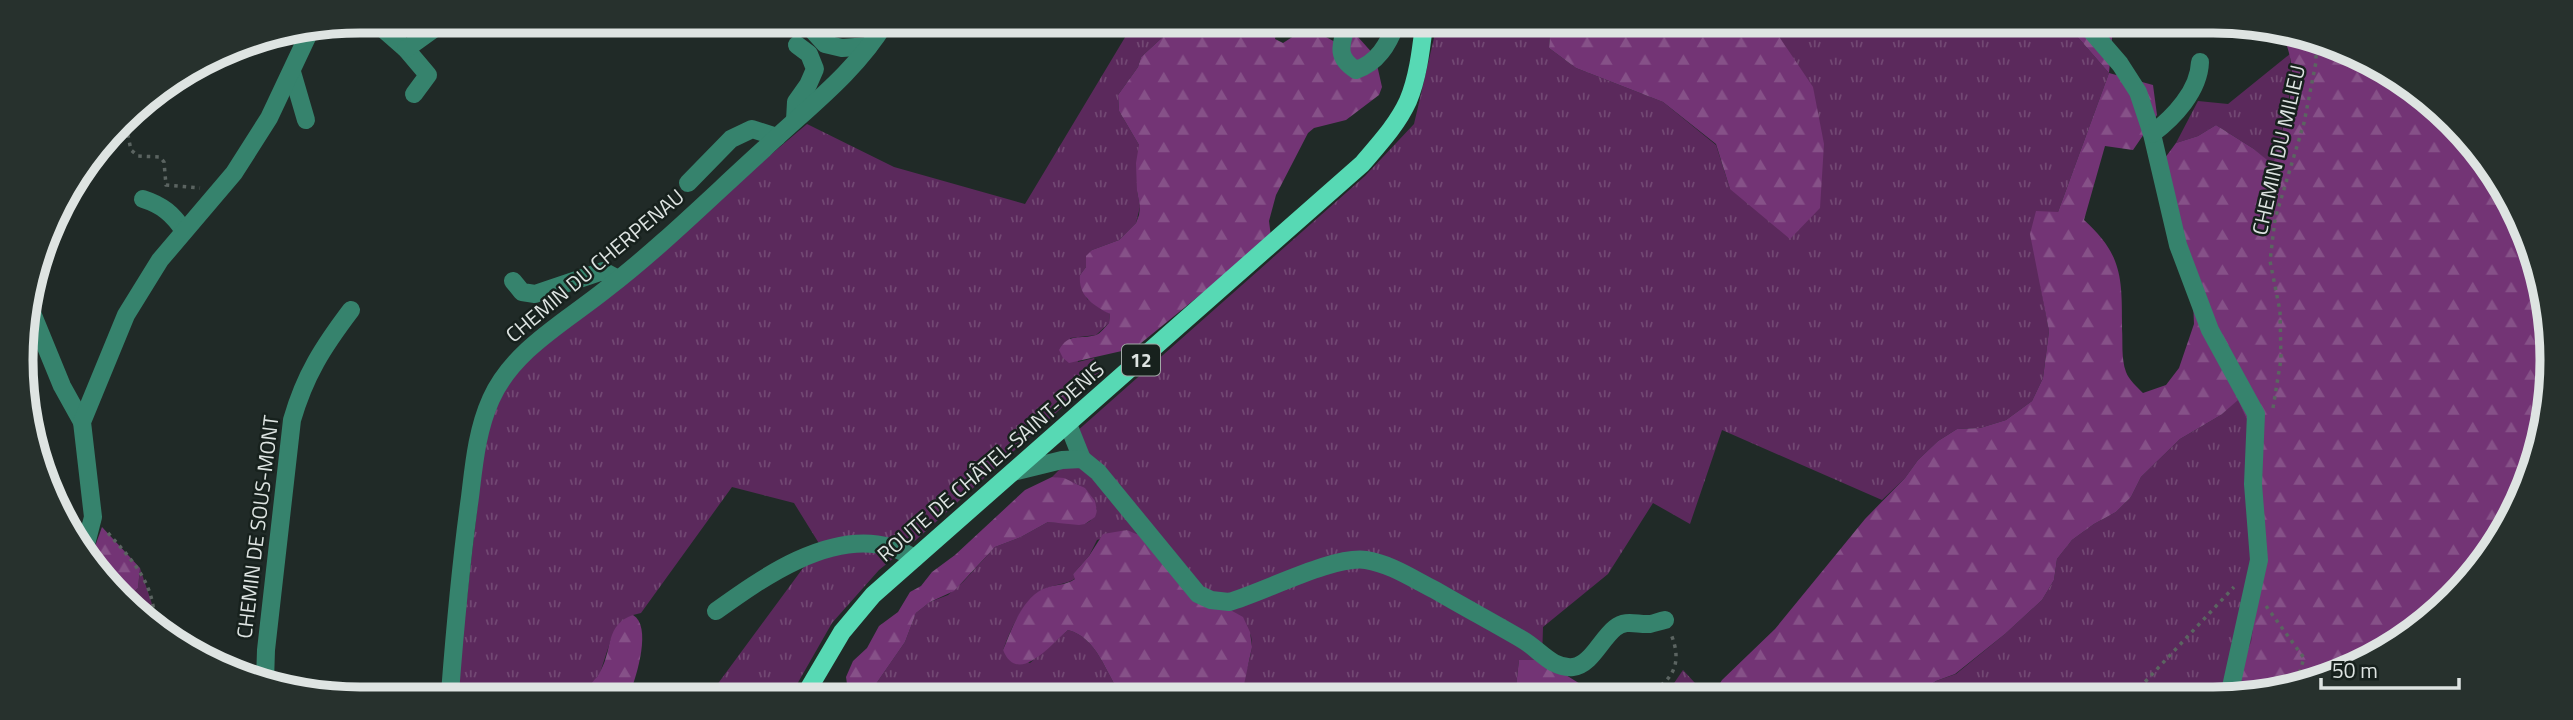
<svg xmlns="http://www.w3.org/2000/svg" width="2573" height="720" font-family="'Titillium Web',sans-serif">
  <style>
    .grass { fill: url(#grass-tufts) }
    .forest { fill: url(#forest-firs) }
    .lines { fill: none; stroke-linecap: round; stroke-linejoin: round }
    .path { stroke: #5b6461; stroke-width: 3.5; stroke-dasharray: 3.5 5; stroke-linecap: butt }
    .minor { stroke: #36836d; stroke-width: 18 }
    .major { stroke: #57d9b4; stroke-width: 18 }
    .labels { text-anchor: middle; stroke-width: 5; stroke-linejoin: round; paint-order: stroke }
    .shield { fill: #17211d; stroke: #a2aaa7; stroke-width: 2 }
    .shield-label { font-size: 19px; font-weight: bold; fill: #dee4e2 }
    .street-label { font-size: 21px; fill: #dee4e2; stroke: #17211d }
    .rim { fill: none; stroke: #dee4e2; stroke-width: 9 }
  </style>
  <defs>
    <pattern id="grass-tufts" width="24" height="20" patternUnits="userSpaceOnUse" patternTransform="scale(1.75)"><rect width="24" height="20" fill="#5b295c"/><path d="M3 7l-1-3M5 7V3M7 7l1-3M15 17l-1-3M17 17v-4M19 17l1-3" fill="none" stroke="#724873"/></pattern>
    <pattern id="forest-firs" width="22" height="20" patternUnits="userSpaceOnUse" patternTransform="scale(1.75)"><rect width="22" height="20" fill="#733475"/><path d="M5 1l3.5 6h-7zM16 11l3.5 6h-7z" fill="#865188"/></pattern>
  </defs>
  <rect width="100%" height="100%" fill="#202a27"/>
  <g class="grass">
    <path d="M 1133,24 L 1177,24 L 1141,57 L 1138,67 L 1118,95 L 1119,111 L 1139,145 L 1137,191 L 1140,207 L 1136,223 L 1119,240 L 1092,250 L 1086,267 L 1080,275 L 1087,299 L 1110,314 L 1109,323 L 1096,335 L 1070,338 L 1078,362 L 1094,358 L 1101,372 L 916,540 L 879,570 L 832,623 L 792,693 L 711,693 L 820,545 L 794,503 L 732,487 L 641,613 L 633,615 L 611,639 L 600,673 L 585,693 L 456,693 L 483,457 L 492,415 L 508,384 L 528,359 L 807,124 L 894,167 L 1025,204 Z"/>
    <path d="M 1437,25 L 1551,25 L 1549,48 L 1576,68 L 1663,102 L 1716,145 L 1730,189 L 1784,47 L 1772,26 L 2069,27 L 2109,73 L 2058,212 L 2040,283 L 2049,331 L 2043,378 L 2032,401 L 2006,420 L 1980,428 L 1957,429 L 1938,441 L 1918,460 L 1905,478 L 1882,500 L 1722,430 L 1690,524 L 1653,503 L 1608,574 L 1543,627 L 1542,660 L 1519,660 L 1515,695 L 1242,694 C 1242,674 1255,656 1251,636 C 1247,617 1148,546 1127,530 L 1097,540 L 1089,556 L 1073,574 L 1076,578 C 1066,585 1054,584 1044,589 C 1022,602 1011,628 1003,650 L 1030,663 L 1068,630 C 1098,638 1105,673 1121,694 L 869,694 L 905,642 L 916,613 L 930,602 L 948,595 L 963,582 L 995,547 L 1021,537 L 1048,522 L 1085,524 L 1090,521 L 1097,511 C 1092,487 1074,481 1052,477 L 1067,462 L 1090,459 L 1076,432 L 1365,176 L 1414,124 Z"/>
    <path d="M 2290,54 L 2291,83 L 2288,105 L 2273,166 L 2254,149 L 2216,125 L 2198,136 L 2176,143 L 2198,101 L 2228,104 Z"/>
    <path d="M 2238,399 L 2253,433 L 2264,552 L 2251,643 L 2229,696 L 1913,696 L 1936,681 L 1956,674 L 2005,634 L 2042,600 L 2054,580 L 2057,559 L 2072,540 L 2094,524 L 2116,512 L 2131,497 L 2141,477 L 2180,439 L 2221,415 Z"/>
    <path d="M 140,568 L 154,610 L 154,621 L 127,598 L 138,588 Z"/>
    <path d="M 1683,670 L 1706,695 L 1660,695 L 1670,689 Z"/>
  </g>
  <g class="forest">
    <path d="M 1177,24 L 1278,24 L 1275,39 L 1283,43 L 1297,34 L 1315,31 L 1337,43 L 1350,35 L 1358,37 L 1375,56 L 1382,87 L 1379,95 L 1346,120 L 1314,128 L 1308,133 L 1276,195 L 1269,221 L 1271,237 L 1135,348 L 1069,363 L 1063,358 L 1059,350 C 1069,332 1080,340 1096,335 C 1100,334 1106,326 1109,323 L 1110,314 C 1093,305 1078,296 1080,275 L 1086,267 L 1086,256 L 1092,250 L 1119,240 L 1136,223 L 1139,215 L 1140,207 L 1137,191 L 1136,163 L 1139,145 L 1119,111 L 1118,95 L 1138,67 L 1141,57 Z"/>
    <path d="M 1551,25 L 1772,26 L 1813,87 L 1824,144 L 1820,208 L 1790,239 L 1730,189 L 1716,144 L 1663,102 L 1576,68 L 1549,48 Z"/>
    <path d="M 2069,27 L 2113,27 L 2109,73 L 2153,85 L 2157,115 L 2133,150 L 2105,146 L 2084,220 C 2123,255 2122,279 2122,329 C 2123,343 2121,358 2126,372 C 2129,380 2137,387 2143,393 L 2166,385 L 2179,368 L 2194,324 L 2193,300 L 2162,162 L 2176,143 L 2198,136 L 2216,125 L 2254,149 L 2273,165 C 2281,130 2299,89 2289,53 C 2287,44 2282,36 2279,28 L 2401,78 L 2426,103 L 2432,121 L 2452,129 L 2495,171 L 2545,293 L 2546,426 L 2507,529 L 2452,600 L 2363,664 L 2257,696 L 2229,696 L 2251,642 L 2257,598 L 2253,433 L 2238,400 L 2221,415 L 2180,439 L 2141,477 L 2131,497 L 2116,512 L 2094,524 L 2072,540 L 2057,559 L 2054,580 L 2042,600 L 2005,634 L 1955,674 L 1936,681 L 1913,696 L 1713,695 L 1722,680 L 1775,629 L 1865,519 L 1905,478 L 1918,460 L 1938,441 L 1957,429 L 1980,428 L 2006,420 L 2032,401 L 2043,378 L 2049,331 L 2030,234 L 2036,211 L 2058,212 L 2109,73 Z"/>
    <path d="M 1052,477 L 1064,478 L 1085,488 L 1095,501 L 1097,511 L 1095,517 L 1085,524 L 1079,525 L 1048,522 L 1021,537 L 995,547 L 954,591 L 930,602 L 916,613 L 905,642 L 869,694 L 834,694 L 847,684 L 846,677 L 853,661 L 867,648 L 879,626 L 898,612 L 910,592 L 921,586 L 932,572 L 955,555 L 1025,490 Z"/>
    <path d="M 102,527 L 140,568 L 138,588 L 127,598 L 89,563 Z"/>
    <path d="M 1127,530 L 1150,540 L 1225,607 L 1243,617 L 1250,632 L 1252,647 L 1242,694 L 1121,694 C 1105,673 1098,638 1068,630 C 1052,643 1018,687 1003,650 C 1012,629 1021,600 1043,589 C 1054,584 1065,586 1075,579 L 1073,574 L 1089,556 L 1103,534 Z"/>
    <path d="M 633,615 C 652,626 637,675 630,693 L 585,693 C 589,684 597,679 601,670 C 613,648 605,625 633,615 Z"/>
    <path d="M 1519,660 L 1542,660 L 1593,692 L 1594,695 L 1515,695 Z"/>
  </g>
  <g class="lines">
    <g class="path">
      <path d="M 126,126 L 131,150 L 138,156 L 160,157 L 164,162 L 166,185 L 200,188"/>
      <path d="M 2273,408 L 2281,359 L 2280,311 L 2270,261 L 2275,219 L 2304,123 L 2316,62 L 2316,43"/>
      <path d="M 108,533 C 131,559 155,583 154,621"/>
      <path d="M 2266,606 L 2304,658 L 2296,684"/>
      <path d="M 1647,695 C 1673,680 1683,664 1671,634"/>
      <path d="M 2136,696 L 2143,684 L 2234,587"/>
    </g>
    <g class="minor">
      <path d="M 374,21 L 406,49 L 428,75 L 414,94"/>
      <path d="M 805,22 L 825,44 L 842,48 L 869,46"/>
      <path d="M 1347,24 C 1341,44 1335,57 1356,70 C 1377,63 1388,45 1396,24"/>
      <path d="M 1301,25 L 1301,24"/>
      <path d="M 2088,27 L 2120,64 L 2138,92 L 2152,134 L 2178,245 L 2210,330 L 2256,414 L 2253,484 L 2259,560 L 2229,696"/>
      <path d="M 406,49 L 438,26"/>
      <path d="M 292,72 L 306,120"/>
      <path d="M 795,120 L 796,102 L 808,85 L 815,69 L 809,54 L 797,45"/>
      <path d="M 2152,134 C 2174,117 2199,91 2200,62"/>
      <path d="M 688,183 L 731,139 L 752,129 L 777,137"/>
      <path d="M 143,199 C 162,205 173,214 184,231"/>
      <path d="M 513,281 L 522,292 L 535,294 L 603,271 L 618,279"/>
      <path d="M 30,308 L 62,386 L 82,422"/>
      <path d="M 1068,424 L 1082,459"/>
      <path d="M 1013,472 L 1062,460 L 1082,459 L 1098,472 L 1198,594 L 1211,600 L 1229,602 C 1264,592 1334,555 1366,560 C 1391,564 1413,579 1435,590 C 1464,607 1494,623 1523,640 C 1540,650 1552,669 1573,667 C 1591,665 1601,639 1615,628 C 1626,619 1637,625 1650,624 C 1655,623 1660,621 1665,620"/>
      <path d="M 84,552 L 93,517 L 82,422 L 126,315 L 160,260 L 234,173 L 269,118 L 310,31"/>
      <path d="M 716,611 C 762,578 829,530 890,547 C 898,549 907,554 915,558"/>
      <path d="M 265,681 L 266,650 L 292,420 C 305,375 323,347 351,310"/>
      <path d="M 450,693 C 455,628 461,562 470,497 C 474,464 477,430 491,399 C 513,350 565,322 605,290 C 661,247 712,196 764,149 C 806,109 855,73 885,23"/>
    </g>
    <path class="major" d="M 806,693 L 842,632 L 873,595 L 1362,164 C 1379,144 1397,125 1408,101 C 1418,77 1421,50 1424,25"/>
  </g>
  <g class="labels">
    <rect class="shield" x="1122" y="344.5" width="38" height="31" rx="5"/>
    <g class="shield-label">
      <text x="1141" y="367">12</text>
    </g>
    <g class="street-label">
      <text transform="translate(2279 150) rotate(-77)" y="7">CHEMIN DU MILIEU</text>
      <text transform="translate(595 266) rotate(-40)" y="7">CHEMIN DU CHERPENAU</text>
      <text transform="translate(991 462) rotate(-41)" y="7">ROUTE DE CHÂTEL-SAINT-DENIS</text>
      <text transform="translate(258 527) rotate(-83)" y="7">CHEMIN DE SOUS-MONT</text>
    </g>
  </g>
  <path d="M0 0H2573V720H0ZM360 33H2213A327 327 0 0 1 2540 360V360A327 327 0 0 1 2213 687H360A327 327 0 0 1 33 360V360A327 327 0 0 1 360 33Z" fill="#27312d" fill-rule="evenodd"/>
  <path class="rim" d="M360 33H2213A327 327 0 0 1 2540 360V360A327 327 0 0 1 2213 687H360A327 327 0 0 1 33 360V360A327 327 0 0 1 360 33Z"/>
  <path d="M2321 678v10h138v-10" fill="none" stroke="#dee4e2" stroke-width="3.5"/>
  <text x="2332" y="678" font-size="21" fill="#dee4e2" stroke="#17211d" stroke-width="5" paint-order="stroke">50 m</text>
</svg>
